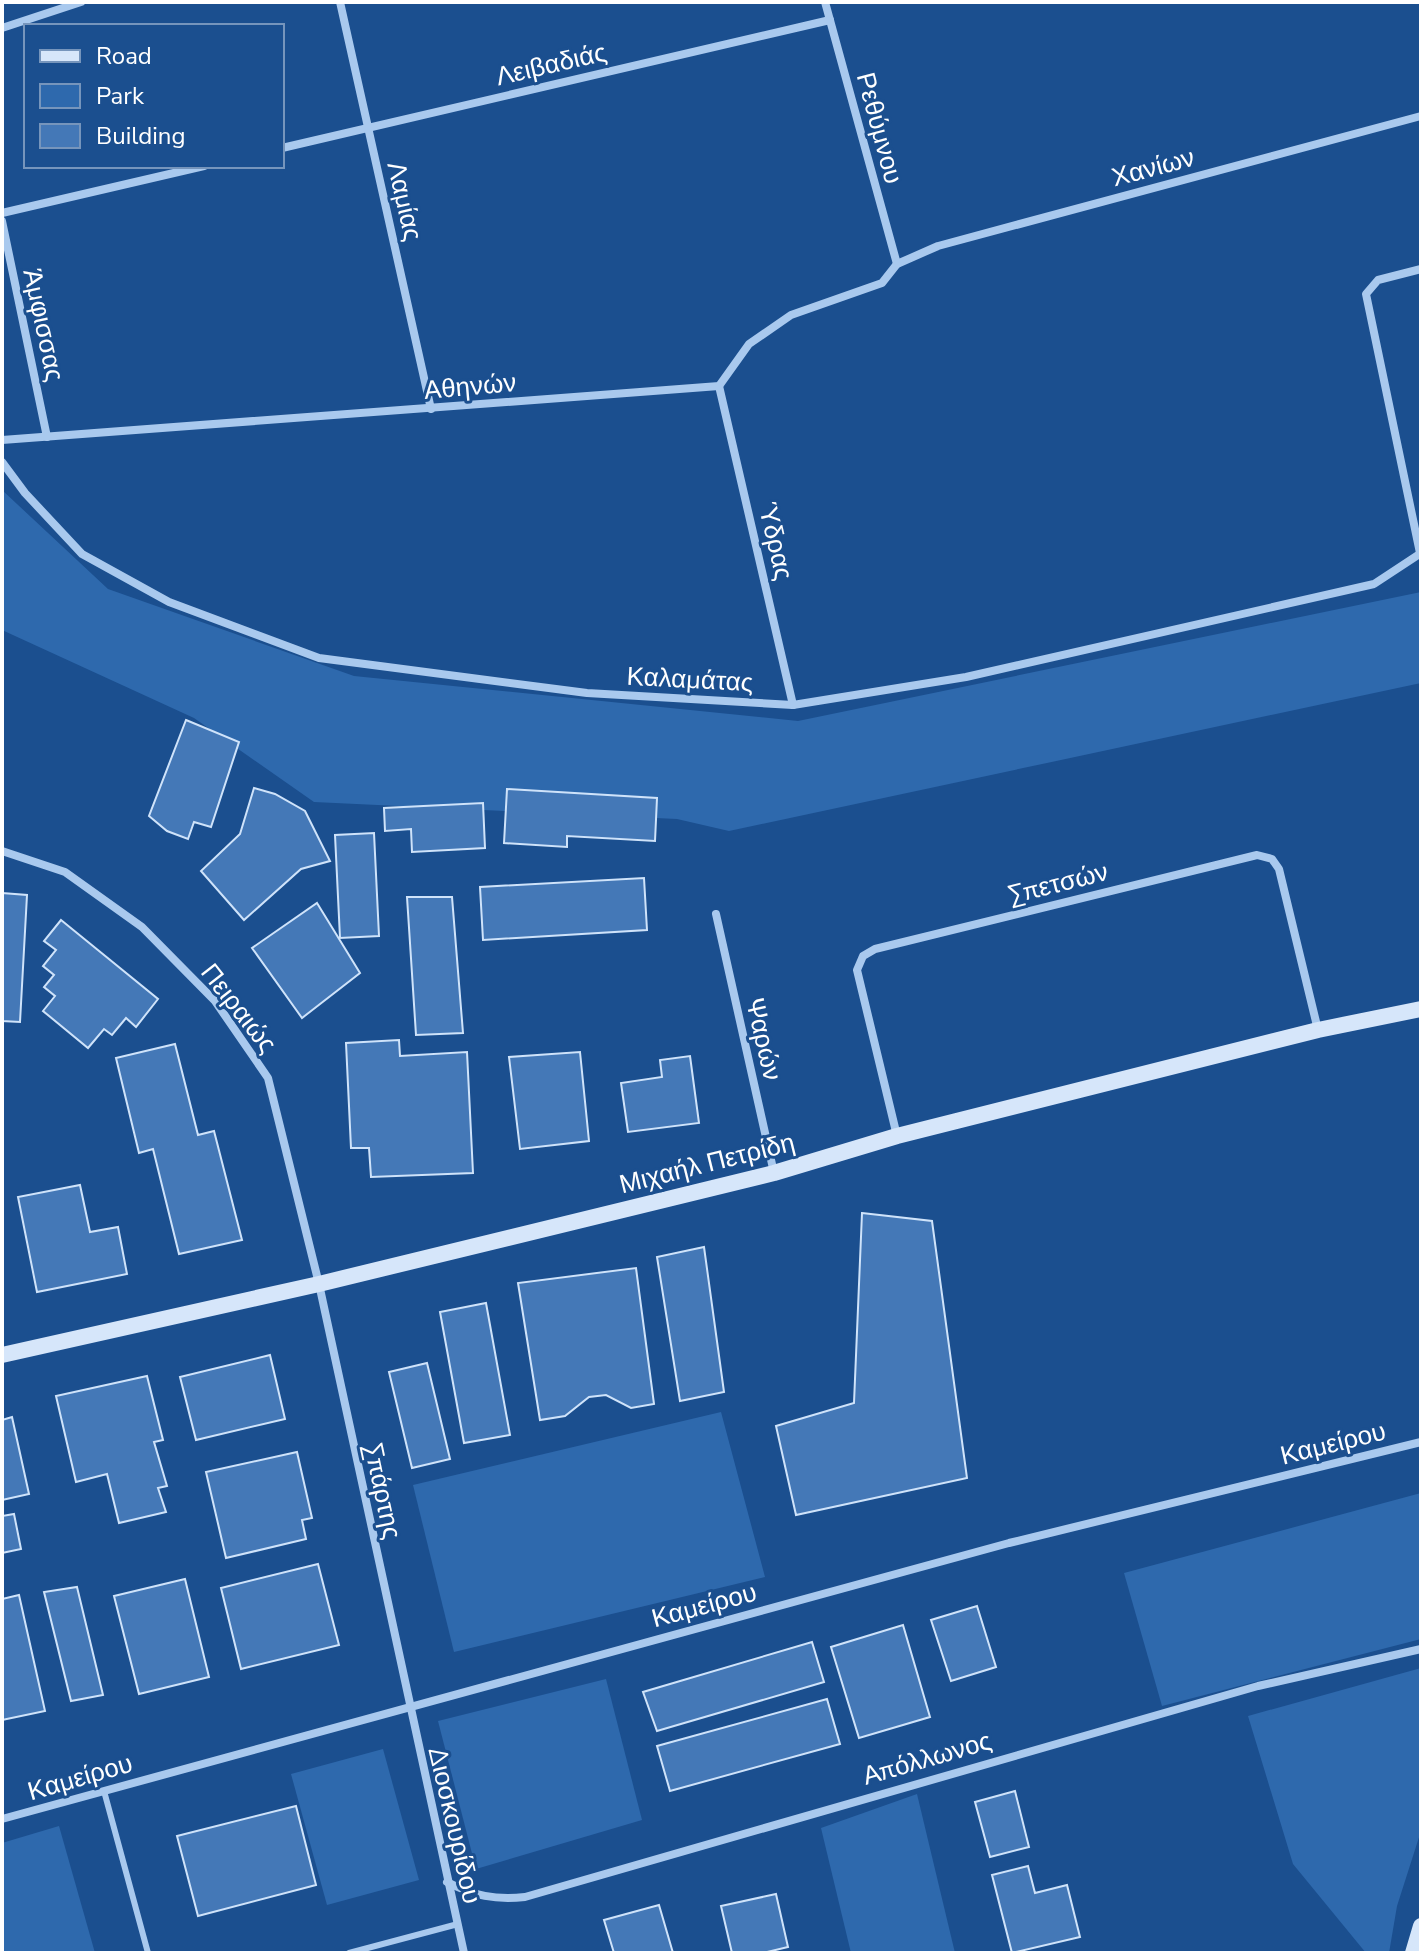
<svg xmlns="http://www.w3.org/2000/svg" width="1423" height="1955" font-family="'Nunito Sans',sans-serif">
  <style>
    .green { fill: #2e69ad }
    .building { fill: #4478b7; stroke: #cfe3fa; stroke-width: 2 }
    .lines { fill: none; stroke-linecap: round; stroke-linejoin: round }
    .lane { stroke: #a9c9ee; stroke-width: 6 }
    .street { stroke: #a9c9ee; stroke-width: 8 }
    .secondary { stroke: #d6e6fa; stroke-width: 16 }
    .labels { text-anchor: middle; stroke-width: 6; stroke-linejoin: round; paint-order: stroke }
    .street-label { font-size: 26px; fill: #fff; stroke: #1b4f8f }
  </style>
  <rect width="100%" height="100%" fill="#1b4f8f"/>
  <g class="green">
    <path d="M 2,490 L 108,589 L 354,676 L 798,721 L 1421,592 L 1421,683 L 729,831 L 677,819 L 314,802 L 194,718 L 2,630 Z"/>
    <path d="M 721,1412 L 765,1577 L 454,1652 L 413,1485 Z"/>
    <path d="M 1421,1493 L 1421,1639 L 1162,1706 L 1124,1573 Z"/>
    <path d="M 1421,1668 L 1421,1831 L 1397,1906 L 1389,1953 L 1366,1953 L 1293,1864 L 1248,1716 Z"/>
    <path d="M 606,1679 L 642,1820 L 476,1869 L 438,1721 Z"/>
    <path d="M 383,1749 L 419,1880 L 327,1905 L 291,1774 Z"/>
    <path d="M 917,1794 L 955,1953 L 851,1953 L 821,1828 Z"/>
    <path d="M 59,1826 L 95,1953 L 2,1953 L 2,1843 Z"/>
  </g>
  <g class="building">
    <path d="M 186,720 L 239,742 L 211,827 L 194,822 L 188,839 L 167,831 L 149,816 Z"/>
    <path d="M 254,788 L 275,794 L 305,811 L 330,861 L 301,869 L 244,920 L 201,871 L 240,834 Z"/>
    <path d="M 507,789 L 657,798 L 655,841 L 567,836 L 567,847 L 504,843 Z"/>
    <path d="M 483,803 L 485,848 L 412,852 L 411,829 L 385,831 L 384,808 Z"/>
    <path d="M 374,833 L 379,936 L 340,938 L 335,835 Z"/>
    <path d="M 644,878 L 647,930 L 483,940 L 480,887 Z"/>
    <path d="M 2,893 L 27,895 L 20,1022 L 2,1021 Z"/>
    <path d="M 407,897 L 452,897 L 463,1033 L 416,1035 Z"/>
    <path d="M 317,903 L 360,973 L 302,1018 L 252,948 Z"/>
    <path d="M 61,920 L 158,999 L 136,1027 L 126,1018 L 112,1035 L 104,1029 L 88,1048 L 43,1011 L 55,996 L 44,987 L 54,975 L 43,966 L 56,950 L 44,941 Z"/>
    <path d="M 399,1040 L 400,1056 L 467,1052 L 473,1173 L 371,1177 L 369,1148 L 351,1148 L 346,1043 Z"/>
    <path d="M 175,1044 L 198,1135 L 214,1131 L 242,1240 L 179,1254 L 153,1149 L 139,1153 L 116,1058 Z"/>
    <path d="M 580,1052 L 589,1141 L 520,1149 L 509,1057 Z"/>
    <path d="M 690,1056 L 699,1123 L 628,1132 L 621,1083 L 662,1077 L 660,1060 Z"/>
    <path d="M 80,1185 L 90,1232 L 118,1227 L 127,1274 L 37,1292 L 18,1197 Z"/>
    <path d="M 862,1213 L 932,1221 L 967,1478 L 796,1515 L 776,1426 L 854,1403 Z"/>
    <path d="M 704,1247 L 724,1392 L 680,1401 L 657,1257 Z"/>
    <path d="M 636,1268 L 654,1404 L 631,1408 L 606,1395 L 589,1397 L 565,1416 L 540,1420 L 518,1283 Z"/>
    <path d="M 486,1303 L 510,1435 L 464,1443 L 440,1312 Z"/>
    <path d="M 270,1355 L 285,1419 L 196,1440 L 180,1377 Z"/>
    <path d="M 427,1363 L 450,1459 L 412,1468 L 389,1372 Z"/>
    <path d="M 147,1376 L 163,1440 L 154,1442 L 167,1486 L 158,1488 L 166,1512 L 119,1523 L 107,1474 L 76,1482 L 56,1396 Z"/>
    <path d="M 12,1417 L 29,1494 L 2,1500 L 2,1420 Z"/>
    <path d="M 297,1452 L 312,1518 L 302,1520 L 306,1539 L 226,1558 L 206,1472 Z"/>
    <path d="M 14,1514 L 21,1549 L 2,1553 L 2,1516 Z"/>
    <path d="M 318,1564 L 339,1645 L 241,1669 L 221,1588 Z"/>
    <path d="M 185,1579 L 209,1677 L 139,1694 L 114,1596 Z"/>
    <path d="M 77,1587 L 103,1695 L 71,1701 L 44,1592 Z"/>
    <path d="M 19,1595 L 45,1711 L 2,1720 L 2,1599 Z"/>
    <path d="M 977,1606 L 996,1667 L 951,1681 L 931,1620 Z"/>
    <path d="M 903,1625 L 930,1717 L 859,1738 L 831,1647 Z"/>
    <path d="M 812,1642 L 824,1682 L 657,1731 L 643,1692 Z"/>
    <path d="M 827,1699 L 840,1744 L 670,1791 L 657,1746 Z"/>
    <path d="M 1015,1791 L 1029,1847 L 990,1857 L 975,1802 Z"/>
    <path d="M 296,1806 L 316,1885 L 198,1916 L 177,1836 Z"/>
    <path d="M 1028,1866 L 1035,1893 L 1067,1885 L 1080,1937 L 1012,1953 L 992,1875 Z"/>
    <path d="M 776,1894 L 788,1947 L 763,1953 L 732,1953 L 721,1906 Z"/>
    <path d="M 659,1905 L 673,1953 L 614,1953 L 604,1920 Z"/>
  </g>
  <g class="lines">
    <g class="lane">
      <path d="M 104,1791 L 148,1953"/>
      <path d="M 349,1953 L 458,1924"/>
    </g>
    <g class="street">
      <path d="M 340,2 L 431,409"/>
      <path d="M 825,2 L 897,264"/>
      <path d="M 2,28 L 81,2"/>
      <path d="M 282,148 L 830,20"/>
      <path d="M 2,213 L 204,166"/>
      <path d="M 2,221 L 47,437"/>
      <path d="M 719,386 L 793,705"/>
      <path d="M 2,440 L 719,386 L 749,344 L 791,315 L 882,283 L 897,264 L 938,246 L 1421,116"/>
      <path d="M 2,462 L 25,493 L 82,554 L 169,602 L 319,658 L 587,693 L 793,705 L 966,677 L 1374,584 L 1421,553"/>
      <path d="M 1420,553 L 1366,294 L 1378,280 L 1421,269"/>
      <path d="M 2,851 L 65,872 L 142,927 L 215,1001 L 268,1078 L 319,1284 L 464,1953"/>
      <path d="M 716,914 L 774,1173"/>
      <path d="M 897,1136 L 857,970 L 863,956 L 875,949 L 1257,855 L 1272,859 L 1279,869 L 1318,1030"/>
      <path d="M 2,1819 L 1009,1543 L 1421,1442"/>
      <path d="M 447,1882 C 474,1896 495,1900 525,1897 L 1258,1686 L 1421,1649"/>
    </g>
    <g class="secondary">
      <path d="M 2,1355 L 319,1284 L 774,1173 L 897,1136 L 1318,1030 L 1421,1009"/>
      <path d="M 1413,1953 L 1421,1926"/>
    </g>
  </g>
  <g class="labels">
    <g class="street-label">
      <text transform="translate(551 64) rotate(-13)" y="9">Λειβαδιάς</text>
      <text transform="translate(880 128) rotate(75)" y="9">Ρεθύμνου</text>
      <text transform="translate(1153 167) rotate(-15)" y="9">Χανίων</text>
      <text transform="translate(405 201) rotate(77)" y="9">Λαμίας</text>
      <text transform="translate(44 325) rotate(78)" y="9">Άμφισσας</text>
      <text transform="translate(470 386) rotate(-5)" y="9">Αθηνών</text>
      <text transform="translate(776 541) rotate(77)" y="9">Ύδρας</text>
      <text transform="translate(690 679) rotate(3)" y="9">Καλαμάτας</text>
      <text transform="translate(1058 883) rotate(-14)" y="9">Σπετσών</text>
      <text transform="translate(239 1008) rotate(52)" y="9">Πειραιώς</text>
      <text transform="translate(764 1039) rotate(77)" y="9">Ψαρών</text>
      <text transform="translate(707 1163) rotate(-14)" y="9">Μιχαήλ Πετρίδη</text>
      <text transform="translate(1333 1443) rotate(-14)" y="9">Καμείρου</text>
      <text transform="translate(383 1491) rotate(78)" y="9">Σπάρτης</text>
      <text transform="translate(704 1605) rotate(-15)" y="9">Καμείρου</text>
      <text transform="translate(927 1758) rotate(-16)" y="9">Απόλλωνος</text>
      <text transform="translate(80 1777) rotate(-16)" y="9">Καμείρου</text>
      <text transform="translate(455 1825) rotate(77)" y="9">Διοσκουρίδου</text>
    </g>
  </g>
  <rect width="1423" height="1955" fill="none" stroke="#ffffff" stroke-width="8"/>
  <rect x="24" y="24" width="260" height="144" fill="#1b4f8f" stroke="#7695bc" stroke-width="2"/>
  <rect x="40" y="50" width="40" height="12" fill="#d6e6fa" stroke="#7695bc" stroke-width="2"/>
  <text x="96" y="64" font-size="24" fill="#ffffff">Road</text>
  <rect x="40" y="84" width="40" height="24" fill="#2e69ad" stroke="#7695bc" stroke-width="2"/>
  <text x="96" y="104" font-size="24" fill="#ffffff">Park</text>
  <rect x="40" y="124" width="40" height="24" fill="#4478b7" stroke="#7695bc" stroke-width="2"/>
  <text x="96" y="144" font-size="24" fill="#ffffff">Building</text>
</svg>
